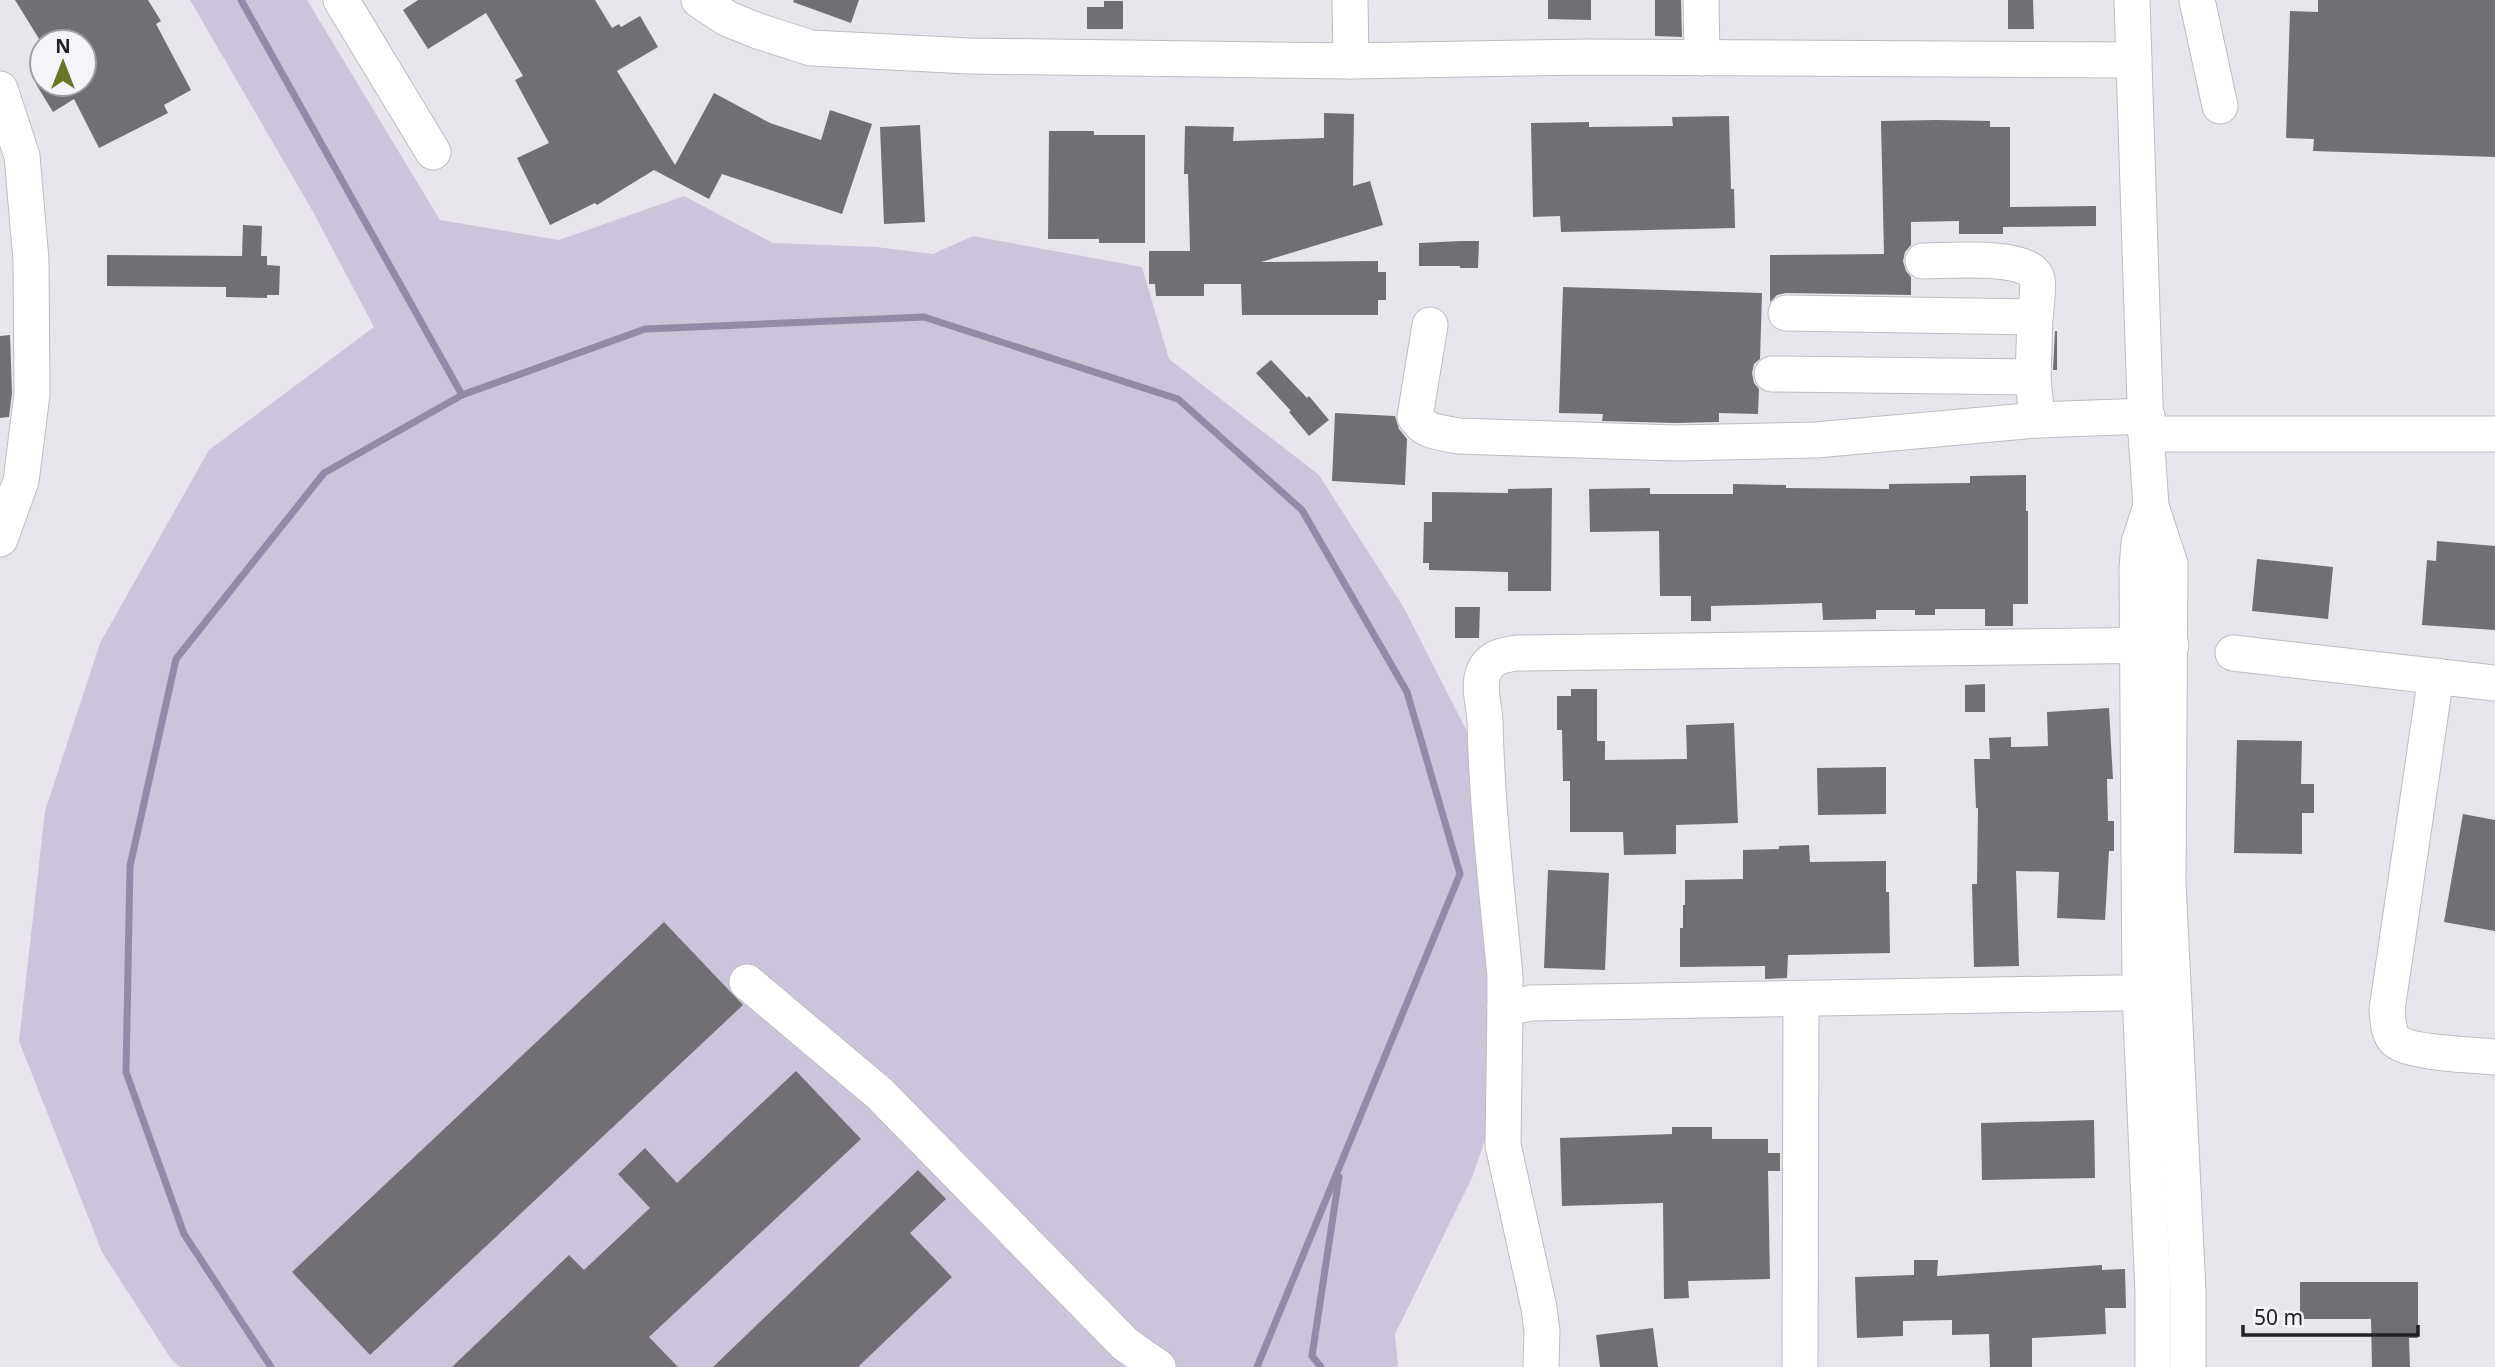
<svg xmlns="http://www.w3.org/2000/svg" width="2495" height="1367" font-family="'Noto Sans',sans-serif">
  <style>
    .green { fill: #cbc4db }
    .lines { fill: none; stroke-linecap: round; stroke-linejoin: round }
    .stream { stroke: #948aa8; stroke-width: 7 }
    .building { fill: #716f74 }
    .minor-casing { stroke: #bebcc1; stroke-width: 37 }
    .minor { stroke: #fff; stroke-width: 35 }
  </style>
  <rect width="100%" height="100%" fill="#e8e6ec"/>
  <path class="green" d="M 190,0 L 307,0 L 440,220 L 559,240 L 684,196 L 773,243 L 876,247 L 933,254 L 973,236 L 1142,267 L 1169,359 L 1319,475 L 1404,608 L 1472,741 L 1488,843 L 1524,1024 L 1472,1178 L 1395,1334 L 1398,1367 L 180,1367 L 171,1359 L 102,1252 L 19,1041 L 45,811 L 100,643 L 209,450 L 374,327 L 312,210 Z"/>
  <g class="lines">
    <g class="stream">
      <path d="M 241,0 L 462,395"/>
      <path d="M 271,1367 L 184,1234 L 126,1072 L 130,866 L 176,659 L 324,473 L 462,395 L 645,329 L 924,317 L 1178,399 L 1302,510 L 1407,692 L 1460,874 L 1257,1367"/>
      <path d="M 1321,1367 L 1312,1356 L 1339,1177"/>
    </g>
  </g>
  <g class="building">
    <path d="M 15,0 L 148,0 L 161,21 L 156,24 L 191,90 L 164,105 L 168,113 L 99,148 L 74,99 L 53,112 L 36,84 L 84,84 L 84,42 L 41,42 Z"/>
    <path d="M 418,0 L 595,0 L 612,28 L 619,24 L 621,27 L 640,16 L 658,47 L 617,71 L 675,165 L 714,93 L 770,123 L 821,140 L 830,110 L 872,124 L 842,214 L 722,174 L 709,199 L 654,170 L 597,205 L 595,203 L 550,225 L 517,158 L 549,143 L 515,80 L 523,76 L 486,13 L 428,49 L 403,10 Z"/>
    <path d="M 794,0 L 859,0 L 851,23 L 793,2 Z"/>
    <path d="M 1548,0 L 1591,0 L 1591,20 L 1548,19 Z"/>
    <path d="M 1655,0 L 1681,0 L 1682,37 L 1655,36 Z"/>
    <path d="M 2008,0 L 2033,0 L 2034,29 L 2008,29 Z"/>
    <path d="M 2318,0 L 2495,0 L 2495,157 L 2313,151 L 2314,139 L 2286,138 L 2290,11 L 2318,12 Z"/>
    <path d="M 1104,1 L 1123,1 L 1123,29 L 1087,29 L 1087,7 L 1104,7 Z"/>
    <path d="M 1324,113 L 1354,114 L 1353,186 L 1370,181 L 1383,225 L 1261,262 L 1378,261 L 1378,272 L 1386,272 L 1386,300 L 1378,300 L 1378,315 L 1242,315 L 1241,284 L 1204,284 L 1204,296 L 1156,296 L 1155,284 L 1149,284 L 1149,251 L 1190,251 L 1188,174 L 1184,174 L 1185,126 L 1234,127 L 1233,141 L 1324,138 Z"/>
    <path d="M 1729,116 L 1731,189 L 1734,189 L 1735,228 L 1561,232 L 1560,216 L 1533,217 L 1531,123 L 1589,122 L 1589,127 L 1673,126 L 1672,117 Z"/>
    <path d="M 1936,120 L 1990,121 L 1990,127 L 2010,127 L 2010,207 L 2096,206 L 2096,226 L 2003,227 L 2003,234 L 1959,234 L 1959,221 L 1911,222 L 1911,245 L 1905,252 L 1903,261 L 1906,271 L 1911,277 L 1911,295 L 1786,293 L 1777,295 L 1770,302 L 1770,255 L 1884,254 L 1881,121 Z"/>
    <path d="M 920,125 L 925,222 L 884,224 L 880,127 Z"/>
    <path d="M 1049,131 L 1094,131 L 1094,135 L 1145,135 L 1145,243 L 1099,243 L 1099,239 L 1048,239 Z"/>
    <path d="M 243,225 L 262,226 L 261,256 L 267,256 L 267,265 L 280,266 L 279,295 L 267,295 L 267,298 L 226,297 L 226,287 L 107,286 L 107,255 L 242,256 Z"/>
    <path d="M 1461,241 L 1479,241 L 1478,268 L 1460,268 L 1460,266 L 1419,266 L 1419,243 Z"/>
    <path d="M 1563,287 L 1762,293 L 1760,359 L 1754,364 L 1752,373 L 1754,383 L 1759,389 L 1758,414 L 1719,413 L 1719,422 L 1675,423 L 1602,421 L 1603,414 L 1559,413 Z"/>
    <path d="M 2055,331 L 2057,331 L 2057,370 L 2053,370 Z"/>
    <path d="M 10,335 L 12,393 L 9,417 L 0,418 L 0,336 Z"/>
    <path d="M 1271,360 L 1307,398 L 1309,396 L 1329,420 L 1309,436 L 1289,412 L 1291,411 L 1256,373 Z"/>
    <path d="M 1335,413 L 1395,416 L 1399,429 L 1407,439 L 1405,485 L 1332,481 Z"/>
    <path d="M 2026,475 L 2026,511 L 2028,511 L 2028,604 L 2013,604 L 2013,626 L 1985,626 L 1985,609 L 1935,609 L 1935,615 L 1915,615 L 1915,610 L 1876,610 L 1876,619 L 1823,620 L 1822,603 L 1711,606 L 1711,621 L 1691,621 L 1691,596 L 1660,596 L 1659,531 L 1590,532 L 1589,489 L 1650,488 L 1650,494 L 1733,494 L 1733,484 L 1786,485 L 1786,488 L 1889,489 L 1889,484 L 1970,483 L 1970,476 Z"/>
    <path d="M 1552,488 L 1551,591 L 1508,591 L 1508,572 L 1429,570 L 1429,563 L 1423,563 L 1424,522 L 1432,522 L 1432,492 L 1508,493 L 1508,489 Z"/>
    <path d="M 2437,541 L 2495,546 L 2495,630 L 2422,625 L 2427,560 L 2436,561 Z"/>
    <path d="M 2257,559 L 2333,567 L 2328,619 L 2252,611 Z"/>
    <path d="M 1455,607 L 1480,607 L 1479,638 L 1455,638 Z"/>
    <path d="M 1985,684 L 1985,712 L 1965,712 L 1965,685 Z"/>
    <path d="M 1571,689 L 1597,689 L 1597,741 L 1605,741 L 1605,760 L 1687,759 L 1686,725 L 1734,723 L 1738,823 L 1676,825 L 1676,854 L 1624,855 L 1623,832 L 1570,832 L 1570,781 L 1563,781 L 1562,730 L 1557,730 L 1557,696 L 1571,696 Z"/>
    <path d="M 2109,708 L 2113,779 L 2107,779 L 2108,821 L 2114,821 L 2114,851 L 2109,851 L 2105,920 L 2057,918 L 2059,872 L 2016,871 L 2019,966 L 1974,967 L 1972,884 L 1977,884 L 1978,808 L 1976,808 L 1974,759 L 1990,759 L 1989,738 L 2011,737 L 2011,747 L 2048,746 L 2047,712 Z"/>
    <path d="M 2237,740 L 2302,741 L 2301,784 L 2314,784 L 2314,813 L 2302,813 L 2302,854 L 2234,853 Z"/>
    <path d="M 1886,767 L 1886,814 L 1818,815 L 1817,768 Z"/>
    <path d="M 2463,814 L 2495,820 L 2495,931 L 2444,922 Z"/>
    <path d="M 1809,845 L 1810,862 L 1886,861 L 1886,892 L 1889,892 L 1890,953 L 1788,955 L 1787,978 L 1765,979 L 1765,966 L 1680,967 L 1680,928 L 1683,928 L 1683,905 L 1685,905 L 1685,880 L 1743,879 L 1743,850 L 1779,849 L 1779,846 Z"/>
    <path d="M 1548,870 L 1609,873 L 1605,970 L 1544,968 Z"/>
    <path d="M 664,922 L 743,1005 L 370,1355 L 292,1272 Z"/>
    <path d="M 796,1071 L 861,1139 L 649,1337 L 678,1367 L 452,1367 L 569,1255 L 584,1270 L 650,1208 L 618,1174 L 645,1148 L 677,1183 Z"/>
    <path d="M 2094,1120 L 2095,1178 L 1982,1180 L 1981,1123 Z"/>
    <path d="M 1672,1127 L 1712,1127 L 1712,1139 L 1768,1139 L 1768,1153 L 1780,1153 L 1780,1171 L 1768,1171 L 1770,1279 L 1688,1281 L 1689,1298 L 1664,1299 L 1663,1203 L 1562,1206 L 1560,1138 L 1672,1134 Z"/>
    <path d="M 918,1170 L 946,1199 L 910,1233 L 952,1277 L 858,1367 L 713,1367 Z"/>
    <path d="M 1914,1260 L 1938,1260 L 1937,1276 L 2102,1265 L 2102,1270 L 2125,1269 L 2126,1308 L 2105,1308 L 2106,1334 L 2032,1338 L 2032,1367 L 1990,1367 L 1989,1334 L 1952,1335 L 1952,1320 L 1903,1321 L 1903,1336 L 1857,1338 L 1855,1277 L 1914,1275 Z"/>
    <path d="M 2300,1282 L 2418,1282 L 2418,1338 L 2409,1338 L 2410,1367 L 2372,1367 L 2371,1319 L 2300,1319 Z"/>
    <path d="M 1653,1328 L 1658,1367 L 1600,1367 L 1596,1335 Z"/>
  </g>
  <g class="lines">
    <g class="minor-casing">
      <g id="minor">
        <path d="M 341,0 L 433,152"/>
        <path d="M 699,0 L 728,19 L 758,31 L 811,48 L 969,56 L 1351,61 L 1587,57 L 2134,60"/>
        <path d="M 1350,0 L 1351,61"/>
        <path d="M 1701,0 L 1702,58"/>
        <path d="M 2132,0 L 2146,434 L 2151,506 L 2170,564 L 2168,882 L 2188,1291 L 2188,1367"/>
        <path d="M 2197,0 L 2220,106"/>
        <path d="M 0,89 L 22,156 L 31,260 L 32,394 L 21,481 L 0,539"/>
        <path d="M 1923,261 C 1945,261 2032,253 2037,279 C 2039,290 2036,306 2035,317"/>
        <path d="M 1786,313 L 2035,317 L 2033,377 L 2037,420"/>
        <path d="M 1430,325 L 1415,417 C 1425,433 1441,432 1458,436 L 1675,443 L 1816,440 L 2037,420 L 2147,416"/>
        <path d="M 1772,374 L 2033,377"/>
        <path d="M 2146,434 L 2495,434"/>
        <path d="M 2151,506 L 2139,543 L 2137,569 L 2140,993 L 2153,1292 L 2153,1367"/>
        <path d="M 2233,653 L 2495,683"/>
        <path d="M 2436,676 L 2387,1010 C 2388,1020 2388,1034 2396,1041 C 2409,1053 2475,1055 2495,1057"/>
        <path d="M 747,982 L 879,1093 L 1125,1344 L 1158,1367"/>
        <path d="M 1505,1008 L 1505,976 C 1497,892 1487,807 1485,723 C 1485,707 1478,689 1483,674 C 1488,658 1502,655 1517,653 L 2171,645"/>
        <path d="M 1541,1367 L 1542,1331 L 1539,1308 L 1503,1145 L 1505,1008 L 1531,1003 L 2172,992"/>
        <path d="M 1800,1367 L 1801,1000"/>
      </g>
    </g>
    <use href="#minor" class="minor"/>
  </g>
  <g transform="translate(63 63)"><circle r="33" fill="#f5f4f9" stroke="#a09fa3" stroke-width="2"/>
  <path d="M0-5L12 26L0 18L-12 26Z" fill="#657625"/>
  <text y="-10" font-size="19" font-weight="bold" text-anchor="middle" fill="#212022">N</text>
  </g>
  <path d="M2243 1325v10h175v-10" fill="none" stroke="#212022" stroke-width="3.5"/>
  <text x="2254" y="1325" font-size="21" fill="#212022" stroke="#f5f4f9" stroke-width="5" paint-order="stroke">50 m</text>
</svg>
